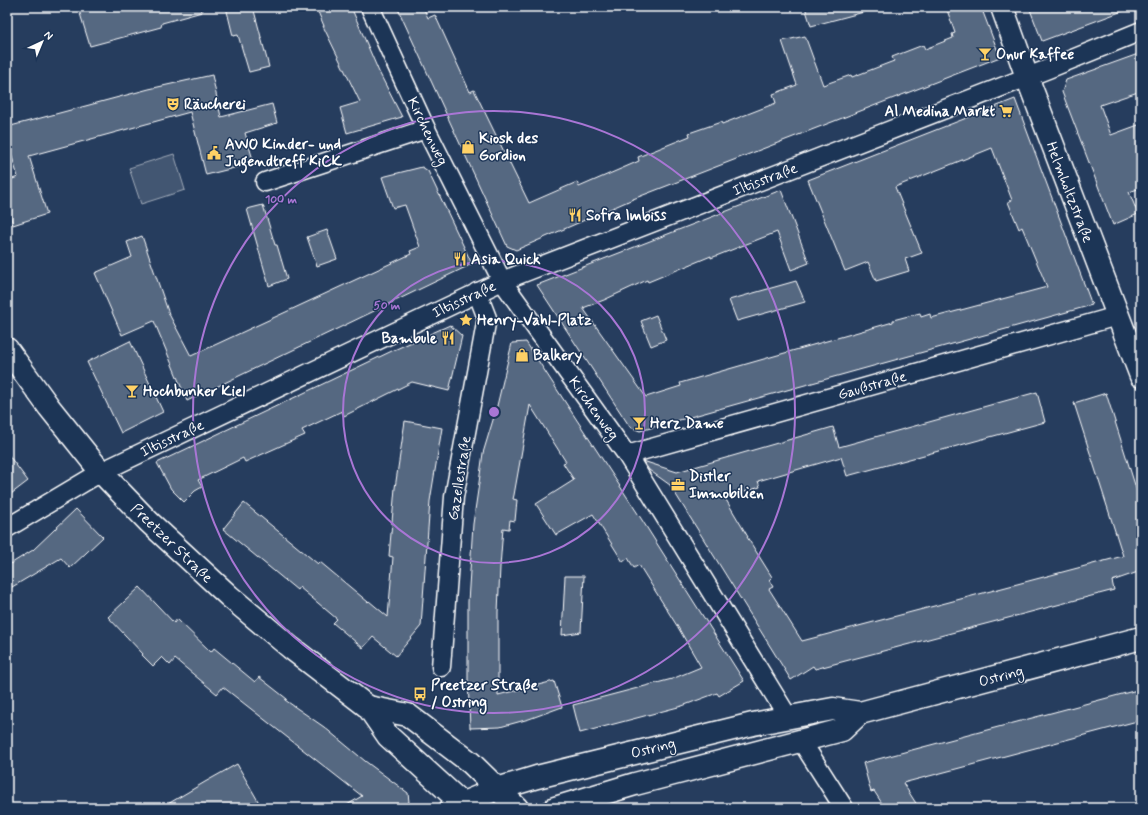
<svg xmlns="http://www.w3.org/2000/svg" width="1148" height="815" font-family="Mynerve,sans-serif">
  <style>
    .green { fill: #425672; stroke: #a0aab8 }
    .building { fill: #556781; stroke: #fff }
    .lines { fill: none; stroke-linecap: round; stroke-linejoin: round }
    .street-casing { stroke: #fff; stroke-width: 21 }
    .secondary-casing { stroke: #fff; stroke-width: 25 }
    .primary-casing { stroke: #fff; stroke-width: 25 }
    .street { stroke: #1d3557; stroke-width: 18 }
    .secondary { stroke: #1d3557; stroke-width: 22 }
    .primary { stroke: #1d3557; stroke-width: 22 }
    .ring { fill: none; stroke: #a976d5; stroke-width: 2 }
    .labels { text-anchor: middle; stroke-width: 3; stroke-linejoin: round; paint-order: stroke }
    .poi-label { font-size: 15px; font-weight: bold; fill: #fff; stroke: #1d3557; text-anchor: start }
    .street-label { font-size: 15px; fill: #fff; stroke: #1d3557 }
    .centre { fill: #a976d5; stroke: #1d3557; stroke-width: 2 }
    .ring-label { font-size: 12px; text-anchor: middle; font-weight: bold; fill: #a976d5; stroke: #1d3557; stroke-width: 3; stroke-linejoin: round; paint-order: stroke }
  </style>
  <rect width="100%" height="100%" fill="#263d5e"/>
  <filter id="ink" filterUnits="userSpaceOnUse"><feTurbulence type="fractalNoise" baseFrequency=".025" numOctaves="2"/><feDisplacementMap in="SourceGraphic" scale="8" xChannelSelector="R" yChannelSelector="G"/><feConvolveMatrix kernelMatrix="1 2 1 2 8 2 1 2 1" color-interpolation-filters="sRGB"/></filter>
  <g filter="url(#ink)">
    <path class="green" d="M 174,154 L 185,190 L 141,204 L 129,168 Z"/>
    <g class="building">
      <path d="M 78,7 L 201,7 L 202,12 L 162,23 L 161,27 L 90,46 Z"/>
      <path d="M 226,7 L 253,7 L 269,67 L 249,72 L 238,35 L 233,36 Z"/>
      <path d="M 316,7 L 351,7 L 379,72 L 402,117 L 347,133 L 340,108 L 360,102 L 323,26 L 324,26 Z"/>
      <path d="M 397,7 L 423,7 L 428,18 L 435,15 L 470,92 L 474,90 L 529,203 L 577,182 L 579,187 L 639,161 L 638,157 L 690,136 L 689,133 L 721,122 L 722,124 L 776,103 L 773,94 L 797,85 L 782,41 L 805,36 L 823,85 L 851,75 L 852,77 L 894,61 L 892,57 L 923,45 L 925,49 L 953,38 L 952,34 L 955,33 L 946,7 L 981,7 L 1000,57 L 633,199 L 516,250 L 507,246 Z"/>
      <path d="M 805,7 L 863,7 L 864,12 L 811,26 Z"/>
      <path d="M 1029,7 L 1127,7 L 1128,9 L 1042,41 Z"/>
      <path d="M 1141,53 L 1141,91 L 1100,105 L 1111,135 L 1141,124 L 1141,188 L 1129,192 L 1138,214 L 1113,225 L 1062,92 L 1066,80 Z"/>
      <path d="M 212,75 L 221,117 L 272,104 L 277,123 L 245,133 L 254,163 L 206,175 L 190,112 L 29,156 L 47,214 L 13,225 L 7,205 L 7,181 L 18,177 L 7,140 L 7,127 L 149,89 Z"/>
      <path d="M 1015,99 L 1092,305 L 640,431 L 630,427 L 537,285 L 781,190 L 809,263 L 791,270 L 777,232 L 711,258 L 711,256 L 648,282 L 647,280 L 604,300 L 583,308 L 646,397 L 681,386 L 680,383 L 893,322 L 893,320 L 920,313 L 921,317 L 930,314 L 931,318 L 1047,287 L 1022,227 L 1019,229 L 1008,202 L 1012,200 L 992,148 L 895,187 L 922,253 L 905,259 L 909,271 L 876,281 L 868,262 L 845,271 L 808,180 Z"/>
      <path d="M 422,167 L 428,171 L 472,264 L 187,401 L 154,321 L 122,335 L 95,273 L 132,257 L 127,242 L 142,236 L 169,314 L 191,356 L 411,254 L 410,251 L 420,247 L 405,205 L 393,208 L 382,177 Z"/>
      <path d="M 263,205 L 275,245 L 277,245 L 287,279 L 269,286 L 247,209 Z"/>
      <path d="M 327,230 L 337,259 L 317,266 L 307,237 Z"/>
      <path d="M 796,281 L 805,302 L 737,321 L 729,300 Z"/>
      <path d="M 656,315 L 666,340 L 651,346 L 641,321 Z"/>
      <path d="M 450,325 L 462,336 L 449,391 L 412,382 L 344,416 L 342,411 L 302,430 L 305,435 L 245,462 L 243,458 L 198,480 L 202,487 L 195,491 L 184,502 L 171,489 L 157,463 L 394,350 Z"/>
      <path d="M 130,341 L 163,412 L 121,433 L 87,362 Z"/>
      <path d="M 526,342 L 642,520 L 744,681 L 719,696 L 717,693 L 682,706 L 580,733 L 573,705 L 672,679 L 701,667 L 679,629 L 639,565 L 634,568 L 628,558 L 623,562 L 593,514 L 556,535 L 536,504 L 574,480 L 563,463 L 566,462 L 530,405 L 514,495 L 513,499 L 517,500 L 515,521 L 510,520 L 509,529 L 503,528 L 500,567 L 498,612 L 498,695 L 554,681 L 562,707 L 529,719 L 500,727 L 470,728 L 468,679 L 468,602 L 473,524 L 478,490 L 483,453 L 496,410 L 512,343 Z"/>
      <path d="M 1037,392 L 1045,422 L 847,476 L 841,457 L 758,481 L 760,487 L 725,498 L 748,537 L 747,537 L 772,577 L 769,580 L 773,587 L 769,589 L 802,641 L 1123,556 L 1074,403 L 1106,393 L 1141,504 L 1141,571 L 1112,581 L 1114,590 L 815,669 L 813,666 L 791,680 L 670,485 L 649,470 L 643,461 L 677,472 L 833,427 L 839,447 Z"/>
      <path d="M 405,421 L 442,428 L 430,501 L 421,626 L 396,656 L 373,637 L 363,648 L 333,623 L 337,619 L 299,587 L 297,590 L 223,529 L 244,503 L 318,564 L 320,562 L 368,602 L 369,601 L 388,617 L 393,557 L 389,556 L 395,488 Z"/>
      <path d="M 7,453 L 28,481 L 7,497 Z"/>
      <path d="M 76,509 L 103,537 L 70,568 L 61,558 L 7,590 L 7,566 L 33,550 Z"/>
      <path d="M 565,576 L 584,576 L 581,632 L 562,635 Z"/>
      <path d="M 140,587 L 174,623 L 177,619 L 211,652 L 214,648 L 255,682 L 259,677 L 287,699 L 285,700 L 324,727 L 365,761 L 408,793 L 409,802 L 399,808 L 342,808 L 362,796 L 223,687 L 217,694 L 175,659 L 170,665 L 162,657 L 153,666 L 142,655 L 143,654 L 108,617 Z"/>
      <path d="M 1141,689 L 1141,720 L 903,783 L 919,808 L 885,808 L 874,791 L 871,792 L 863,763 Z"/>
      <path d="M 237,764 L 262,808 L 161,808 L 205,782 Z"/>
    </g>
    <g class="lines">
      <g class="street-casing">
        <g id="street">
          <path d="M 370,7 L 426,129 L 502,281 L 627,455 L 788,717"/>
          <path d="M 265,182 L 426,129"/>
          <path d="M 627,455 L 1117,316"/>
          <path d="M 7,528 L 101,472 L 502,281 L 1048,69 L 1141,31"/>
          <path d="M 441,667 L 454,497 L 487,318 L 477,292"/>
          <path d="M 802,742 L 844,808"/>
        </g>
      </g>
      <g class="secondary-casing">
        <g id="secondary">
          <path d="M 1002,7 L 1027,77 L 1141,376"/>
          <path d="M 7,349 L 49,407 L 101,472 L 149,522 L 229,596 L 291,648 L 368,707 L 388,736 L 467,808"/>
          <path d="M 368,707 L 408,715 L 471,763 L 517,808"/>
        </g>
      </g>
      <g class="primary-casing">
        <g id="primary">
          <path d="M 451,808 L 497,789 L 537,777 L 753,724 L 833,709 L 860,713 L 1141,638"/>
          <path d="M 555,808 L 635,784 L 842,730 L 860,713"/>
        </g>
      </g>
      <use href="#street" class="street"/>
      <use href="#secondary" class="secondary"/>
      <use href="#primary" class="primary"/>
    </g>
  </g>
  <g class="ring">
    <circle cx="494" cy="412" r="151"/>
    <circle cx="494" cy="412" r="301"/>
  </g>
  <defs>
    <g id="bar-bare" transform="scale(1.08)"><path d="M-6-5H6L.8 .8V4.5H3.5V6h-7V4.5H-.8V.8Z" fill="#ffd166" stroke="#1d3557" stroke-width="2.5" paint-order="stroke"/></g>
    <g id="theatre-bare" transform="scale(1.08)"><path d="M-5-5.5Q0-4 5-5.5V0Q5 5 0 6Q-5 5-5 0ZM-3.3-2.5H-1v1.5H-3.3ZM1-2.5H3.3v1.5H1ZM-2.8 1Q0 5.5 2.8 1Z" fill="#ffd166" stroke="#1d3557" stroke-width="2.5" paint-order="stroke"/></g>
    <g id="supermarket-bare" transform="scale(1.08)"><path d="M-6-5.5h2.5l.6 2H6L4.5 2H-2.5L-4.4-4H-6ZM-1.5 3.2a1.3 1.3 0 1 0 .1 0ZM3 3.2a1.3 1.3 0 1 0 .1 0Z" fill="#ffd166" stroke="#1d3557" stroke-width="2.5" paint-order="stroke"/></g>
    <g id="shop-bare" transform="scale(1.08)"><path d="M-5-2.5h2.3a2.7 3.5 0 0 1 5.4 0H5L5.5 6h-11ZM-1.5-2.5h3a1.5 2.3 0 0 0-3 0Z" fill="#ffd166" stroke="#1d3557" stroke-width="2.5" paint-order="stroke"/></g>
    <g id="civic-bare" transform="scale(1.08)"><path d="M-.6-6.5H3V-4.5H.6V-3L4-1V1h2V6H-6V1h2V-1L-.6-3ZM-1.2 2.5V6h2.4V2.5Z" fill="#ffd166" stroke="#1d3557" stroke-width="2.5" paint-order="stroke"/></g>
    <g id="restaurant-bare" transform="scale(1.08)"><path d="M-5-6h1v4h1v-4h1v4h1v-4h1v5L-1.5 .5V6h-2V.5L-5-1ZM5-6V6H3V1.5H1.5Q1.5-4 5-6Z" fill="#ffd166" stroke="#1d3557" stroke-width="2.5" paint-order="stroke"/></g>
    <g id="sight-bare" transform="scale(1.08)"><path d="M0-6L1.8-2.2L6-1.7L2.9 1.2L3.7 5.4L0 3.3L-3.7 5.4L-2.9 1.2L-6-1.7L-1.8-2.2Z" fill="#ffd166" stroke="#1d3557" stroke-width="2.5" paint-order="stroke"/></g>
    <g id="office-bare" transform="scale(1.08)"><path d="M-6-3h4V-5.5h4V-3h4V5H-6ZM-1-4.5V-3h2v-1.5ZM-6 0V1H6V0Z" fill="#ffd166" stroke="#1d3557" stroke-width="2.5" paint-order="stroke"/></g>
    <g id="bus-bare" transform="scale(1.08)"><path d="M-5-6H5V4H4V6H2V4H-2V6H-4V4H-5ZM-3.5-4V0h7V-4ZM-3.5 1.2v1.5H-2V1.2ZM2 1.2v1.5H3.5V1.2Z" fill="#ffd166" stroke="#1d3557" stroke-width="2.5" paint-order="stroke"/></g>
  </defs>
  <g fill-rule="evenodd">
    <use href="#bar-bare" x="985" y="54"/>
    <use href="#theatre-bare" x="173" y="104"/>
    <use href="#supermarket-bare" x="1006" y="111"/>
    <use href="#shop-bare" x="468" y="147"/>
    <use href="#civic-bare" x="214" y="153"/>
    <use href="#restaurant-bare" x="575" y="215"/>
    <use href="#restaurant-bare" x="460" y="259"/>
    <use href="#sight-bare" x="466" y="320"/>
    <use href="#restaurant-bare" x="448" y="338"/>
    <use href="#shop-bare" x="522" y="355"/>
    <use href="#bar-bare" x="132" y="391"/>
    <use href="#bar-bare" x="639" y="423"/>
    <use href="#office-bare" x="678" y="485"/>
    <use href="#bus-bare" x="420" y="694"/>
  </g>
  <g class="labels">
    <g class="poi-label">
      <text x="996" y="59">Onur Kaffee</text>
      <text x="184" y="109">Räucherei</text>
      <text x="995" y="116" text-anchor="end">Al Medina Markt</text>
      <text x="479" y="143">Kiosk des<tspan x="479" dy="17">Gordion</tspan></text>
      <text x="225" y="149">AWO Kinder- und<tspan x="225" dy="17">Jugendtreff KiCK</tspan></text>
      <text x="586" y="220">Sofra Imbiss</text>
      <text x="471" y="264">Asia Quick</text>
      <text x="477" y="325">Henry-Vahl-Platz</text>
      <text x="437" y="343" text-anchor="end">Bambule</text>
      <text x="533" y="360">Balkery</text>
      <text x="143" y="396">Hochbunker Kiel</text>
      <text x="650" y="428">Herz Dame</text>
      <text x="689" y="481">Distler<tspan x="689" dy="17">Immobilien</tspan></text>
      <text x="431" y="690">Preetzer Straße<tspan x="431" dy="17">/ Ostring</tspan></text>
    </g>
    <g class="street-label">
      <text transform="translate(428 131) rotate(64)" y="5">Kirchenweg</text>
      <text transform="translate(765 179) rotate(-21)" y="5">Iltisstraße</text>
      <text transform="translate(1070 192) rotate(69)" y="5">Helmholtzstraße</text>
      <text transform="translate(464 299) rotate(-25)" y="5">Iltisstraße</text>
      <text transform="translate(872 385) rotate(-16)" y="5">Gaußstraße</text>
      <text transform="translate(594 408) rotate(54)" y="5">Kirchenweg</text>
      <text transform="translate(172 438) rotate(-25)" y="5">Iltisstraße</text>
      <text transform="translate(459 478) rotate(-81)" y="5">Gazellestraße</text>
      <text transform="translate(172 543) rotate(44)" y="5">Preetzer Straße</text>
      <text transform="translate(1001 676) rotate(-15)" y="5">Ostring</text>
      <text transform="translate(653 748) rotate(-14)" y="5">Ostring</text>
    </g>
  </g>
  <circle cx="494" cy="412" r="6" class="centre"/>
  <g class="ring-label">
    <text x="281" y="203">100 m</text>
    <text x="387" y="309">50 m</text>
  </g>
  <rect width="1148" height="815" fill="none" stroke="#1d3557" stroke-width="24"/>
  <rect x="12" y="12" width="1124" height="791" fill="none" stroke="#fff" stroke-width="1.5" filter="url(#ink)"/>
  <g transform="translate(42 42) rotate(44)" stroke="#1d3557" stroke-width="3" paint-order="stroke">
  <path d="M0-3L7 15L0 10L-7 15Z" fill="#ffffff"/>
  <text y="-6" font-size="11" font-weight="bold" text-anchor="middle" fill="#ffffff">N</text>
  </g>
</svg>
